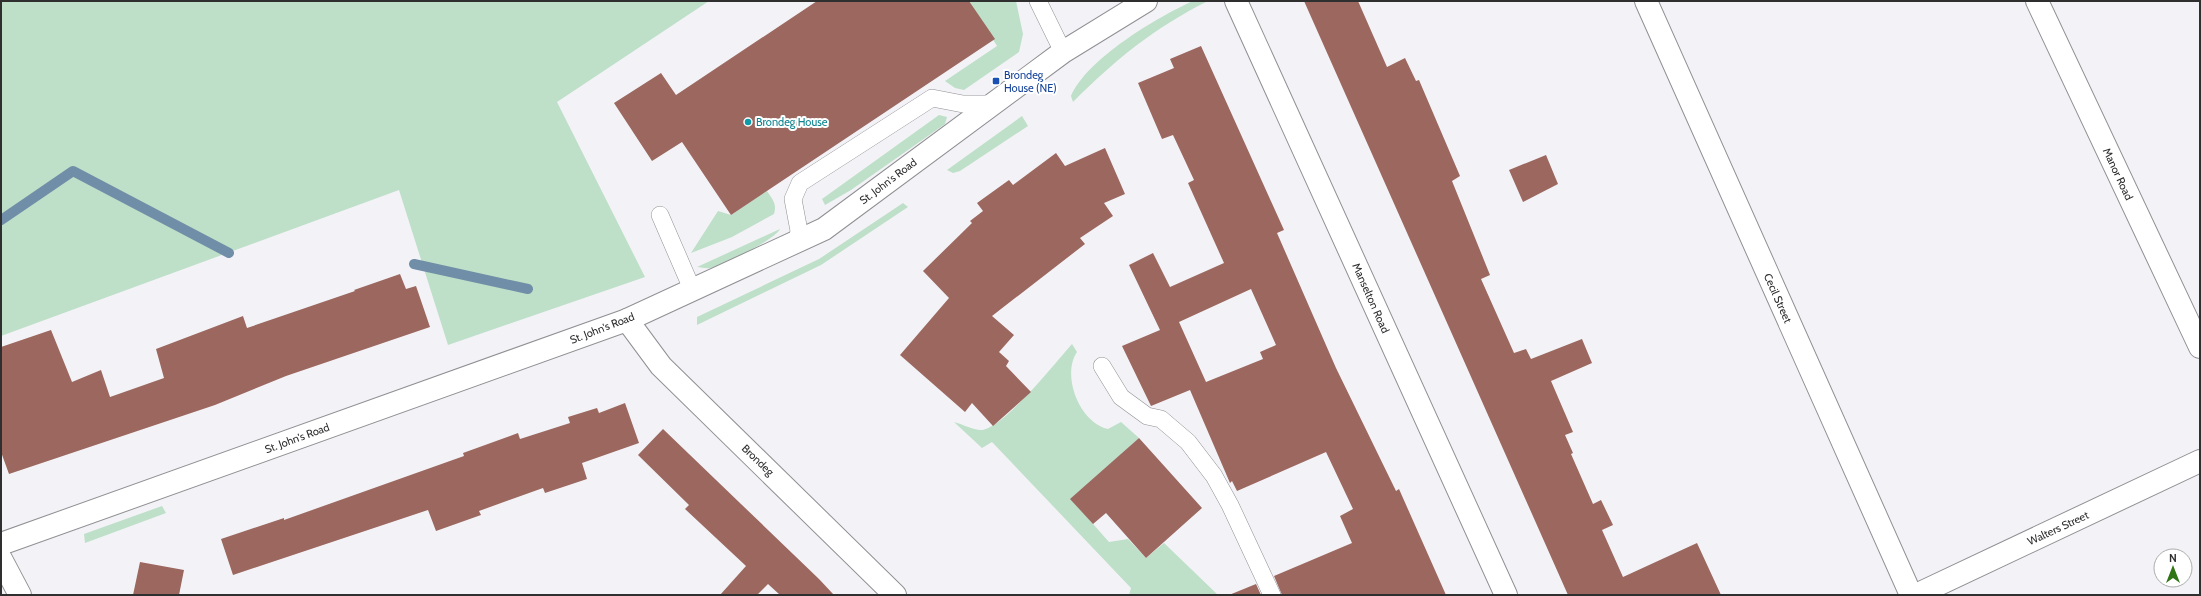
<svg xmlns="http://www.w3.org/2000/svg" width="2201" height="596" font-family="Cabin,sans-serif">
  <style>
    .green { fill: #bedfc8 }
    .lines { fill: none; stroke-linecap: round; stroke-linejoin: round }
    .stream { stroke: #708ea7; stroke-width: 10 }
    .building { fill: #9b675f; fill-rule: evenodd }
    .service-casing { stroke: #909094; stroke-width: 18 }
    .minor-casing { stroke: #909094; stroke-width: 24 }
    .tertiary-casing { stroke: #909094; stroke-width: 24 }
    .service { stroke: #fff; stroke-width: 17 }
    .minor { stroke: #fff; stroke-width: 22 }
    .tertiary { stroke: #fff; stroke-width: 22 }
    .transit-dot { fill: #1a4fb4; stroke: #fff; stroke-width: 1.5 }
    .culture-dot { fill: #0f9aa8; stroke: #fff; stroke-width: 1.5 }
    .labels { text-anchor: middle; stroke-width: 4; stroke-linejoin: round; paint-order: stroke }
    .transit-label { font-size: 11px; fill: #164399; stroke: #fff; text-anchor: start }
    .culture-label { font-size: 11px; fill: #0d838f; stroke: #fff; text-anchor: start }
    .street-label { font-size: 11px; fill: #2f2f30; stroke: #fff }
  </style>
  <rect width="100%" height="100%" fill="#f3f3f7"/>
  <g class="green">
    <path d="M 1,1 L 709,1 L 557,102 L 645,277 L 448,345 L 399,190 L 1,336 Z"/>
    <path d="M 969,1 L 1016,1 L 1023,34 L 1019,52 L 964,90 L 955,88 L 945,81 L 997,46 Z"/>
    <path d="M 1193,1 L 1208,1 C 1154,28 1116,59 1073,102 L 1071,96 C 1087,59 1157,17 1193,1 Z"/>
    <path d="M 939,115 L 947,117 L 945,124 L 851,190 L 825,205 L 822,199 Z"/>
    <path d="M 1022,116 L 1028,126 L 960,171 L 953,173 L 947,170 Z"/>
    <path d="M 767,191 C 773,200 777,204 774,214 L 732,237 L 691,253 L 718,211 L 731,215 Z"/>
    <path d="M 903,203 L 908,207 L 821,265 L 697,325 L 697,317 L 819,259 Z"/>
    <path d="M 780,229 C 776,239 722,266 710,268 C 706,269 701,267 697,267 Z"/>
    <path d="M 1072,344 L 1077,352 C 1061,376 1080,423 1108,429 L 1121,422 L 1139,438 L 1071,499 L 1109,542 L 1128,539 L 1146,558 L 1164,543 L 1218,595 L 1129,595 L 1131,588 L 992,442 L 982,448 L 954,422 C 962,424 973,430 981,430 C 1003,429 1056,362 1072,344 Z"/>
    <path d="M 162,506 L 166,513 L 85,543 L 84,534 Z"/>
  </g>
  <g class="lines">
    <g class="stream">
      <path d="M 1,220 L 73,171 L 229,253"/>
      <path d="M 414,264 L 528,289"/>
    </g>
  </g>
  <g class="building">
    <path d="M 817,1 L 969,1 L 995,39 L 731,215 L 682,142 L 652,161 L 614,103 L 661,73 L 676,95 Z"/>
    <path d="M 1304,1 L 1358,1 L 1387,67 L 1405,58 L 1416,81 L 1419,80 L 1460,176 L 1452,181 L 1490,275 L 1481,279 L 1514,353 L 1526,349 L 1531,359 L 1582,339 L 1592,363 L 1551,381 L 1573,432 L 1565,435 L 1573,453 L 1571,454 L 1593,504 L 1601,500 L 1613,525 L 1602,530 L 1623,577 L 1697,543 L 1721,595 L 1568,595 Z"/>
    <path d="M 1201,46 L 1284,230 L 1277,233 L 1336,368 L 1396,491 L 1399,489 L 1446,595 L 1282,595 L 1274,576 L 1352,543 L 1340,516 L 1353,509 L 1326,452 L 1237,491 L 1232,481 L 1230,483 L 1190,390 L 1151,406 L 1122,346 L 1160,330 L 1129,265 L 1153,253 L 1170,287 L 1224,263 L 1188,183 L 1194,180 L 1173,135 L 1162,139 L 1138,83 L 1174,68 L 1170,59 ZM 1251,289 L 1276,345 L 1260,352 L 1263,359 L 1206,382 L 1179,322 Z"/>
    <path d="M 1105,148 L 1125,194 L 1104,203 L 1113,216 L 1080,238 L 1085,244 L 992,316 L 1014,335 L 999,352 L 1009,361 L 1006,366 L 1031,392 L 993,426 L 972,403 L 965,412 L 900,355 L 949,298 L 923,271 L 972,223 L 970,221 L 983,211 L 977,203 L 1009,180 L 1013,185 L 1056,153 L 1065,166 Z"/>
    <path d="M 1546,155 L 1558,184 L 1523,202 L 1509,170 Z"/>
    <path d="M 400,274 L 406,289 L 416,286 L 430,327 L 286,376 L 215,405 L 9,474 L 1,452 L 1,347 L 51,330 L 72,382 L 101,370 L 110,397 L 164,378 L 156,349 L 243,316 L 247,328 L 355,291 L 354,290 Z"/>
    <path d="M 625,403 L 639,443 L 582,463 L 587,479 L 545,493 L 543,488 L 479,511 L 481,515 L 436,531 L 428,510 L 233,575 L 221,539 L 284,518 L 284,520 L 464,456 L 463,453 L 518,433 L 520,439 L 570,423 L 568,417 L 597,408 L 599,413 Z"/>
    <path d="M 663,429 L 819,579 L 834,595 L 780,595 L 768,584 L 757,595 L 720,595 L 746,566 L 685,509 L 689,505 L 638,455 Z"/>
    <path d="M 1139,438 L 1202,508 L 1146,558 L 1106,513 L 1093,524 L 1070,499 Z"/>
    <path d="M 140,562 L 184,570 L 179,595 L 133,595 Z"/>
    <path d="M 1256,584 L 1261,595 L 1229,595 Z"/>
  </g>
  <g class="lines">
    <g class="service-casing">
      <g id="service">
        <path d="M 1038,1 L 1063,52"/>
        <path d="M 660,215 L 692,289"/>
        <path d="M 797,241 L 799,231 L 793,199 L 800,183 L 932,98 L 963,104 L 993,104"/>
        <path d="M 1102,366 L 1121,397 L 1147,416 L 1161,419 L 1188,442 L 1214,476 L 1230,505 L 1272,595"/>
      </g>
    </g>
    <g class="minor-casing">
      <g id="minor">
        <path d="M 1646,1 L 1911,595"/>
        <path d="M 2037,1 L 2200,347"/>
        <path d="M 627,320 L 661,366 L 895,595"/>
        <path d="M 1,559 L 20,595"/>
        <path d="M 1916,595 L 2200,461"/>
      </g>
    </g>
    <g class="tertiary-casing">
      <g id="tertiary">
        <path d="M 1236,1 L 1506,595"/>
        <path d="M 1,544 L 627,320 L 824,229 L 1063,52 L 1146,1"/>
      </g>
    </g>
    <use href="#service" class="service"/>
    <use href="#minor" class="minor"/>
    <use href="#tertiary" class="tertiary"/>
  </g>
  <rect class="transit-dot" x="992" y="77" width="8" height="8" rx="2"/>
  <circle class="culture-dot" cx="748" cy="122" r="4"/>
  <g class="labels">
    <g class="transit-label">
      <text x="1004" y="79">Brondeg<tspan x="1004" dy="13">House (NE)</tspan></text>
    </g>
    <g class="culture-label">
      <text x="756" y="126">Brondeg House</text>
    </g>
    <g class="street-label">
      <text transform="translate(2118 174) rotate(65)" y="4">Manor Road</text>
      <text transform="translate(888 181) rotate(-37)" y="4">St. John's Road</text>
      <text transform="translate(1371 298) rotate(66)" y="4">Manselton Road</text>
      <text transform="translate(1778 298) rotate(66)" y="4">Cecil Street</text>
      <text transform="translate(602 328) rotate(-21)" y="4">St. John's Road</text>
      <text transform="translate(297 438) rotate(-20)" y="4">St. John's Road</text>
      <text transform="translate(758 460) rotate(44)" y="4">Brondeg</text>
      <text transform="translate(2058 528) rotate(-25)" y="4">Walters Street</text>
    </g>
  </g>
  <rect width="2201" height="596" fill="none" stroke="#2f2f30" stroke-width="4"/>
  <g transform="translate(2173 568)"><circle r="19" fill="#ffffff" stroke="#acacac"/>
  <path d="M0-3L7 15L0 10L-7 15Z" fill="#307515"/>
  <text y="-6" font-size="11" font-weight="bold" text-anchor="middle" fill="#2f2f30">N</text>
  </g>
</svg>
